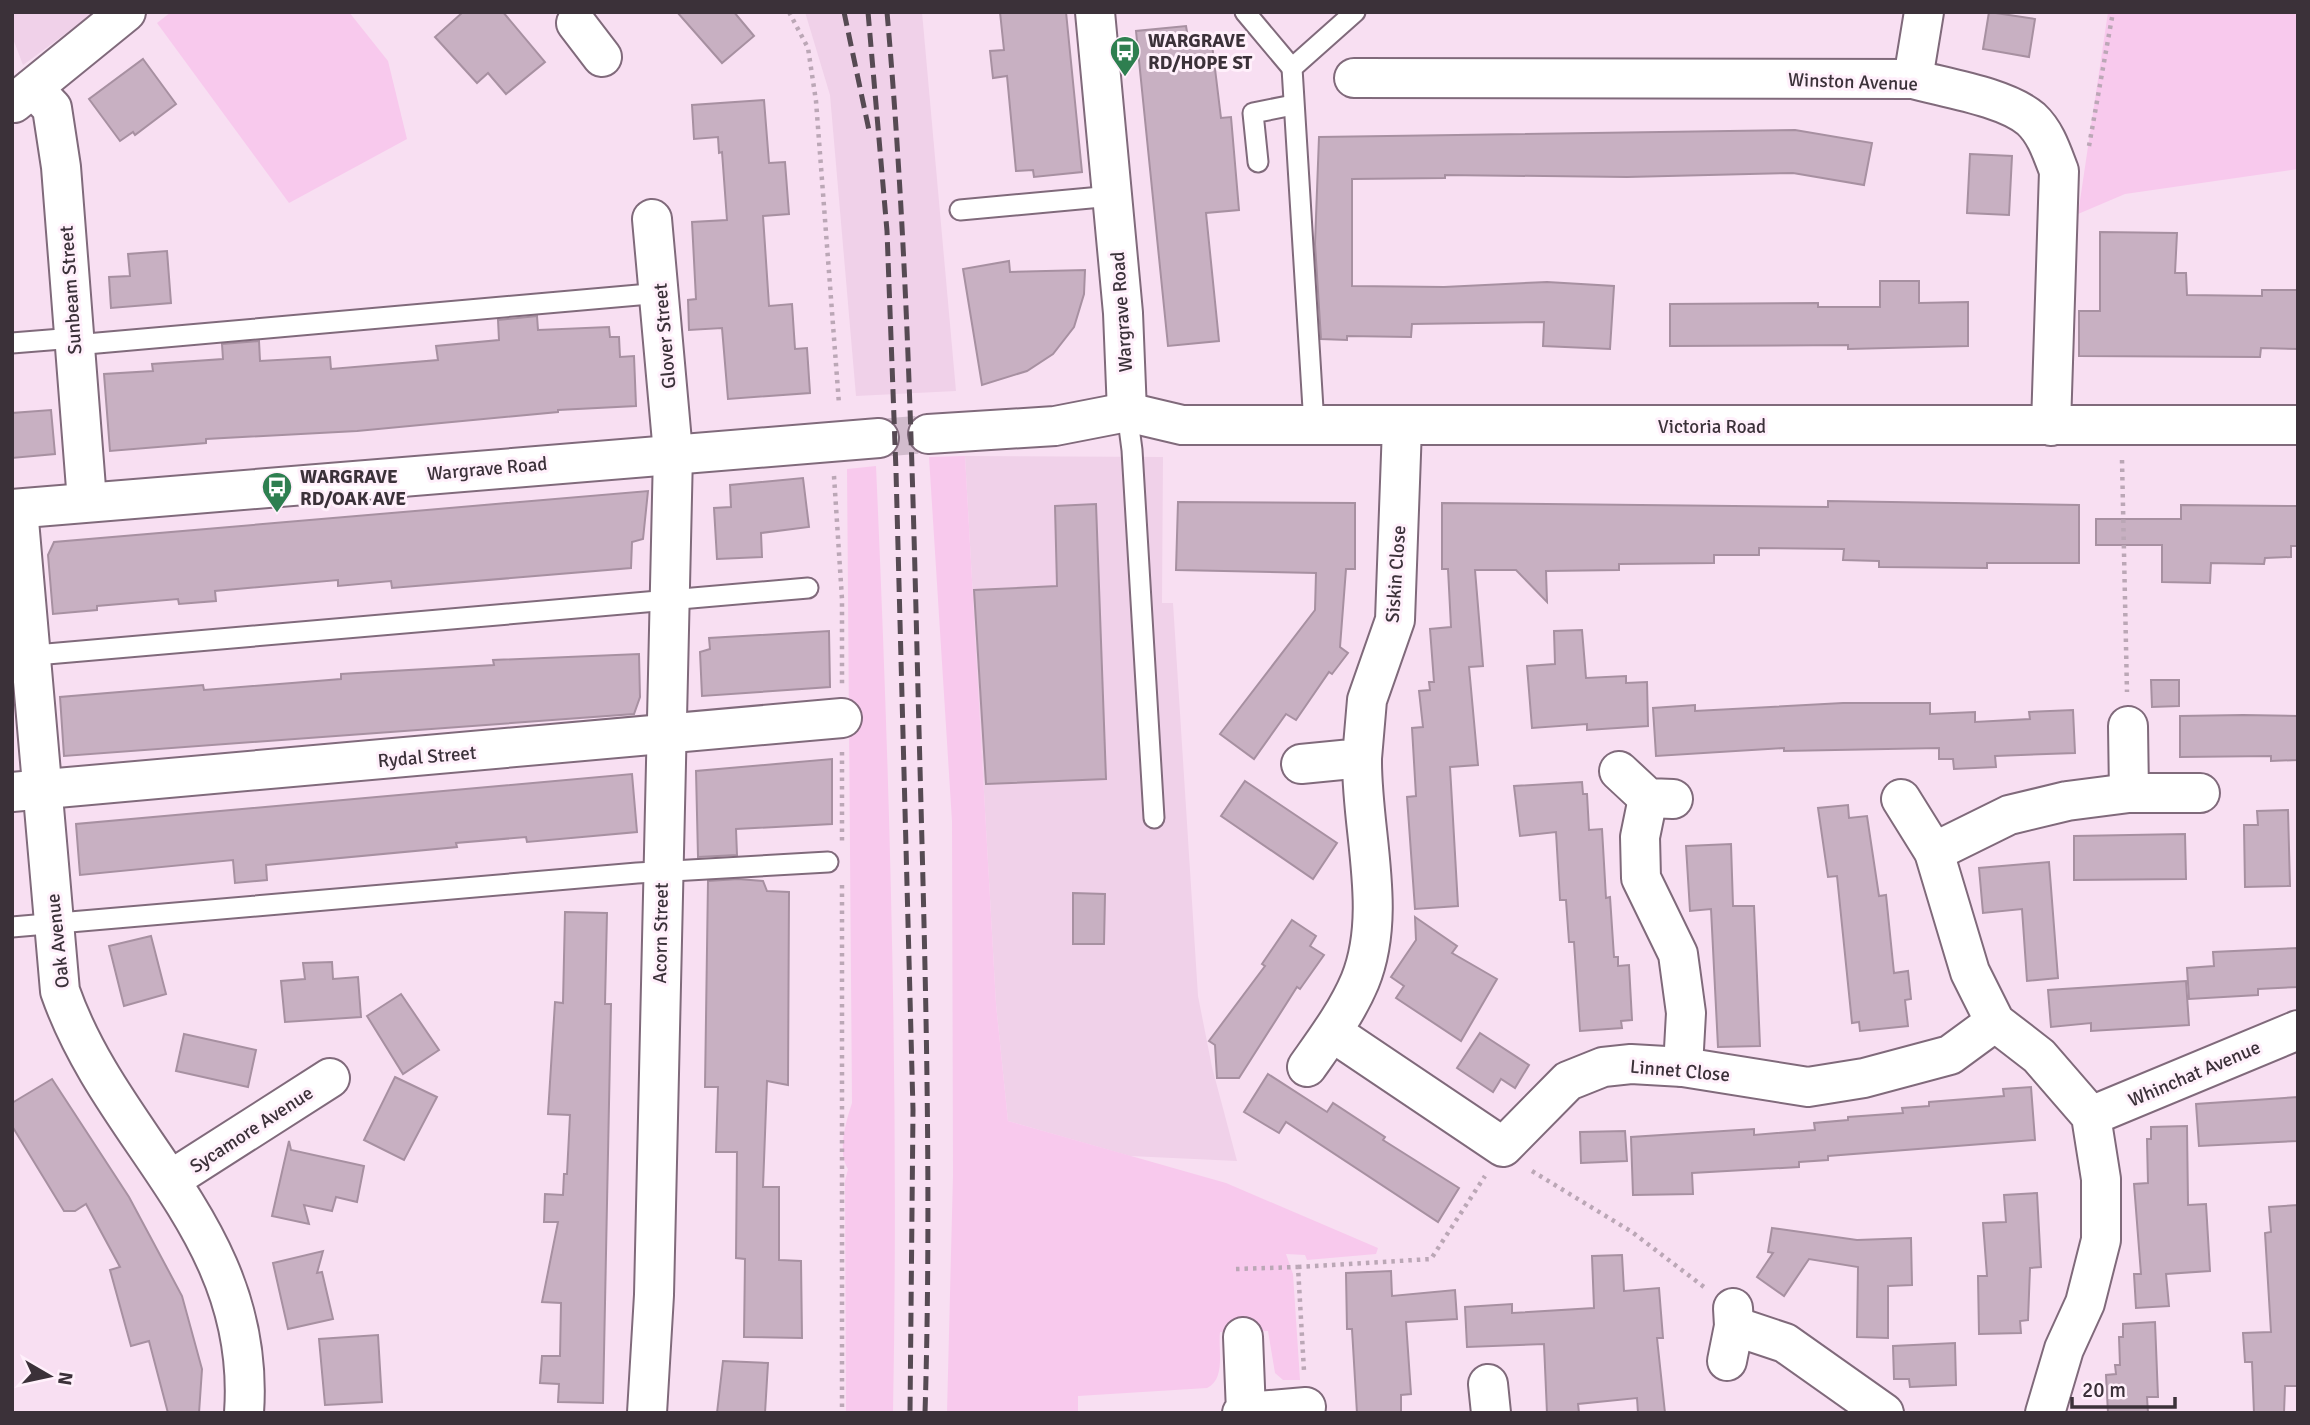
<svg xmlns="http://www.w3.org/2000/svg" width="2310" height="1425" font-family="Signika,sans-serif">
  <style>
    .built { fill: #f0d1e9 }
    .green { fill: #f8c9ed }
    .building { fill: #c8b0c2; stroke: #a790a1; stroke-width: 2 }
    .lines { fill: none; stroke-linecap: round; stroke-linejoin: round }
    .secondary-tunnel { stroke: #d2bccd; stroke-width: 38; stroke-dasharray: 38 19; stroke-linecap: butt }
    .lane-casing { stroke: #806a7b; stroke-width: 23 }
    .street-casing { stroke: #806a7b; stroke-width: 42 }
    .secondary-casing { stroke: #806a7b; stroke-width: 42 }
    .path { stroke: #bba7b6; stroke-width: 4.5; stroke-dasharray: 3.5 5; stroke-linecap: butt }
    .lane { stroke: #fff; stroke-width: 19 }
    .street { stroke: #fff; stroke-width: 38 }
    .secondary { stroke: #fff; stroke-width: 38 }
    .rail { stroke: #564a53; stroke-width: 5; stroke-dasharray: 14 7; stroke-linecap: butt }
    .labels { text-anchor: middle; stroke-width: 6; stroke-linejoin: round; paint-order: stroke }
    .poi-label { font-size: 19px; font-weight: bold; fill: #3b3139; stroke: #fff0fb; text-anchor: start }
    .street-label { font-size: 19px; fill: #3b3139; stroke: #fff0fb }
  </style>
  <rect width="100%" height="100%" fill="#f8dff2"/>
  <g class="built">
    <path d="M 12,12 L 95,12 L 23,65 L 12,36 Z"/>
    <path d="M 805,12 L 922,12 L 956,391 L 856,396 L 830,95 Z"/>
    <path d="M 965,456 L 1163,457 L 1162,603 L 1173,603 L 1198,996 L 1212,1067 L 1237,1161 L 1130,1156 L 1008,1121 L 996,1004 Z"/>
  </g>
  <g class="green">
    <path d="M 171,12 L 349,12 L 388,61 L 407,139 L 289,203 L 157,23 Z"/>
    <path d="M 2108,12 L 2298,12 L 2298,169 L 2125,194 L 2078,214 Z"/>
    <path d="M 965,456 L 996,1004 L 1008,1121 L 1226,1183 L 1378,1248 L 1376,1254 L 1307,1260 L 1305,1255 L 1286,1254 L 1293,1274 L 1300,1380 L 1283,1380 L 1275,1373 L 1268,1331 L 1220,1332 C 1218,1350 1226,1379 1207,1388 L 1078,1396 L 1078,1413 L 947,1413 L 953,1175 L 952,821 L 929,457 Z"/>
    <path d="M 876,466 C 890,782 899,1097 893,1413 L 846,1413 L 845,1181 L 848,1169 C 837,1152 846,1121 852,1103 L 847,469 Z"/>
  </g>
  <g class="building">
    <path d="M 463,12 L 503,12 L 545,62 L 506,94 L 488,73 L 477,83 L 435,37 Z"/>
    <path d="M 677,12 L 734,12 L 754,36 L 722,63 Z"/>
    <path d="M 1000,12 L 1066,12 L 1082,172 L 1034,177 L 1033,170 L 1016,171 L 1007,76 L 993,78 L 990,51 L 1004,50 Z"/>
    <path d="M 1989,12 L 2035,19 L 2029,57 L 1983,49 Z"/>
    <path d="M 1186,26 L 1188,38 L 1211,36 L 1221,118 L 1231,117 L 1239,210 L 1206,213 L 1219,341 L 1168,346 L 1136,31 Z"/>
    <path d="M 143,59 L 176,104 L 135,135 L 133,132 L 120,141 L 89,99 Z"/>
    <path d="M 764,100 L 769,163 L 785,162 L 789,214 L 763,216 L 769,306 L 792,304 L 795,349 L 807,348 L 810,393 L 728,399 L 722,328 L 689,330 L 688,300 L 696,299 L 692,222 L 727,220 L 722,152 L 719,153 L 718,137 L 694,139 L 692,105 Z"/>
    <path d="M 1795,130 L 1872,143 L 1864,185 L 1793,173 L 1627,177 L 1445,175 L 1445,178 L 1352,179 L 1352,286 L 1444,287 L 1547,282 L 1614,286 L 1610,349 L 1543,346 L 1544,322 L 1412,324 L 1411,337 L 1347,336 L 1347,340 L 1321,339 L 1315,244 L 1319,137 Z"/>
    <path d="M 1970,154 L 2012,156 L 2009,215 L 1967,213 Z"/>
    <path d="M 2100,232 L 2177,233 L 2175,273 L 2186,273 L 2187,295 L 2262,296 L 2262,290 L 2298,290 L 2298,349 L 2261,348 L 2260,357 L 2079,356 L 2079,311 L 2100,311 Z"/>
    <path d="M 167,251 L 171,303 L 111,308 L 109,277 L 130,276 L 128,254 Z"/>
    <path d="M 1009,261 L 1010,272 L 1085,270 L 1084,294 L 1074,327 L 1053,354 L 1027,371 L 982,385 L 963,269 Z"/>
    <path d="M 1880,281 L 1919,281 L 1919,303 L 1968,302 L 1968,346 L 1848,349 L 1848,345 L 1670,346 L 1670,304 L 1818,303 L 1818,307 L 1880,307 Z"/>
    <path d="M 537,316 L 538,330 L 609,327 L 610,337 L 619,337 L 620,357 L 634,356 L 636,406 L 558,410 L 558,412 L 357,431 L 206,439 L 206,443 L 110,451 L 104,374 L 153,371 L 152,364 L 223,359 L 222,344 L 259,341 L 260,361 L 330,357 L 331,369 L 438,360 L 436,346 L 499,340 L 498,320 Z"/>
    <path d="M 51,410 L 55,454 L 12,458 L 12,413 Z"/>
    <path d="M 803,478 L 809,527 L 761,533 L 762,557 L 717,559 L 714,508 L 731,507 L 730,485 Z"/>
    <path d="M 648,491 L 643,539 L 632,542 L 631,568 L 392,588 L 391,581 L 338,586 L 338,580 L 215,591 L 216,601 L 179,604 L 178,599 L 97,606 L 97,610 L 53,614 L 48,555 L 54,542 Z"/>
    <path d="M 1828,501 L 2079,505 L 2079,563 L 1987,563 L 1987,568 L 1879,567 L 1879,561 L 1843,560 L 1844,549 L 1759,548 L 1759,555 L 1714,555 L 1714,563 L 1619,564 L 1619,570 L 1546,571 L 1547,602 L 1516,570 L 1475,570 L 1483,666 L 1469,667 L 1478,765 L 1450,767 L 1458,906 L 1415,909 L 1407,797 L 1416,796 L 1412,728 L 1423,727 L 1419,691 L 1430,690 L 1429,682 L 1434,682 L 1430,629 L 1451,627 L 1448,569 L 1442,569 L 1442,503 L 1828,507 Z"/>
    <path d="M 1178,502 L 1355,503 L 1355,569 L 1346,569 L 1340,647 L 1348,653 L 1332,674 L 1329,672 L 1296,720 L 1286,714 L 1254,759 L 1220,734 L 1315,610 L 1316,573 L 1176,570 Z"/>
    <path d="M 1096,504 L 1106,779 L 986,784 L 974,590 L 1057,586 L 1055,506 Z"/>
    <path d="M 2181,505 L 2298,506 L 2298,546 L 2291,546 L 2291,557 L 2265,558 L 2264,564 L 2211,563 L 2210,583 L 2162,582 L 2162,545 L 2096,545 L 2096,519 L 2181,519 Z"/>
    <path d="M 1582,630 L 1586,678 L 1626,676 L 1626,683 L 1647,682 L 1648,726 L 1587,730 L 1587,724 L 1532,728 L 1527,666 L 1555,664 L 1554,631 Z"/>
    <path d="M 829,631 L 830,687 L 702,696 L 700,652 L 710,649 L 709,638 Z"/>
    <path d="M 639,654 L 640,697 L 634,714 L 64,756 L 60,697 L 203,685 L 204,690 L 292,683 L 341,679 L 341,674 L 494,665 L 493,660 Z"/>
    <path d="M 2151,680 L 2179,680 L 2179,706 L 2152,707 Z"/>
    <path d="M 1843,703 L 1930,703 L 1930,714 L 1975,712 L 1975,722 L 2030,719 L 2029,712 L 2073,710 L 2075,753 L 1995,756 L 1996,767 L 1954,769 L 1953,759 L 1939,759 L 1939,748 L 1784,751 L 1784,748 L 1656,756 L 1653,708 L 1695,705 L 1695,711 Z"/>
    <path d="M 2243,715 L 2298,716 L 2298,760 L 2271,761 L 2271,756 L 2180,757 L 2180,716 Z"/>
    <path d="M 832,759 L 832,824 L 736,829 L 737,855 L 698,857 L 696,771 Z"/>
    <path d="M 632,774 L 637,832 L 527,842 L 526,837 L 456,843 L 457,847 L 266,865 L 267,880 L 235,883 L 233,860 L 80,875 L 76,824 Z"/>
    <path d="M 1245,781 L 1337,843 L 1313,879 L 1221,816 Z"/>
    <path d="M 1582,782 L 1583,794 L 1587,794 L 1589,830 L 1602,829 L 1606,898 L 1610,897 L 1614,957 L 1618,957 L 1618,966 L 1629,965 L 1632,1020 L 1621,1021 L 1622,1028 L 1580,1031 L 1574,942 L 1569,942 L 1566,900 L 1560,900 L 1556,832 L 1520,836 L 1514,786 Z"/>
    <path d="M 1848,805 L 1849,818 L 1867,816 L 1879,896 L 1886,895 L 1894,973 L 1908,971 L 1911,999 L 1905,1000 L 1908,1026 L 1860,1031 L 1859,1022 L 1852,1023 L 1837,876 L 1828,877 L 1818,808 Z"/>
    <path d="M 2288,810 L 2290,886 L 2245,887 L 2244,825 L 2258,825 L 2257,811 Z"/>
    <path d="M 2185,834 L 2186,879 L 2074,880 L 2074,836 Z"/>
    <path d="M 1731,844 L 1733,906 L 1754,906 L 1760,1046 L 1718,1047 L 1711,909 L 1690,911 L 1686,846 Z"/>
    <path d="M 2049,862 L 2058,978 L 2027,981 L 2022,909 L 1983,913 L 1979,868 Z"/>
    <path d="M 738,879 L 763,881 L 767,891 L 789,892 L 788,1085 L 767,1081 L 763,1187 L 779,1187 L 779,1260 L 801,1261 L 802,1338 L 744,1337 L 745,1259 L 736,1258 L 737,1152 L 716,1152 L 718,1087 L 705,1087 L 708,881 Z"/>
    <path d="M 1073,893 L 1105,894 L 1104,944 L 1073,944 Z"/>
    <path d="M 565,912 L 607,913 L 605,1004 L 611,1004 L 603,1403 L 558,1402 L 559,1384 L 540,1383 L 542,1356 L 560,1356 L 561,1303 L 542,1302 L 558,1222 L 544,1222 L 545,1194 L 563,1195 L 564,1174 L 567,1174 L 570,1115 L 548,1114 L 555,1002 L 563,1003 Z"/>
    <path d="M 1415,917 L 1457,946 L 1452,953 L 1497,979 L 1461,1041 L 1396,998 L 1404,986 L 1391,977 L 1416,940 Z"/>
    <path d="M 1292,920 L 1316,936 L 1310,946 L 1324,955 L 1300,989 L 1297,987 L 1239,1078 L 1217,1078 L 1215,1045 L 1209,1041 L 1265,966 L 1262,964 Z"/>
    <path d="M 151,936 L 166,994 L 124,1006 L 109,946 Z"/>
    <path d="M 2298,948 L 2298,987 L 2258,989 L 2258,995 L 2189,999 L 2187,968 L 2214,966 L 2213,952 Z"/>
    <path d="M 332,962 L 333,979 L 358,977 L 361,1017 L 285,1022 L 281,981 L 305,979 L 303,963 Z"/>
    <path d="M 2186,981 L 2189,1025 L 2091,1031 L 2091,1023 L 2051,1027 L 2048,990 Z"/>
    <path d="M 401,994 L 439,1050 L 403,1074 L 367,1016 Z"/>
    <path d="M 1480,1033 L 1529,1065 L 1515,1088 L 1501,1079 L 1493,1092 L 1457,1068 Z"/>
    <path d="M 184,1034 L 256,1050 L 248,1087 L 176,1071 Z"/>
    <path d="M 1268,1074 L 1327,1112 L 1333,1103 L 1385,1137 L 1383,1140 L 1459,1188 L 1438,1222 L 1286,1122 L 1279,1133 L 1244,1112 Z"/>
    <path d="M 395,1077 L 437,1097 L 404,1160 L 364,1140 Z"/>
    <path d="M 52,1079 L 129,1197 L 182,1296 L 202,1369 L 199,1413 L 168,1413 L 149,1341 L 131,1346 L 110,1270 L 120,1267 L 86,1204 L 75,1211 L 64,1211 L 12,1126 L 12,1103 Z"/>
    <path d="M 2031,1087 L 2035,1140 L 1828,1156 L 1828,1160 L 1799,1162 L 1799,1167 L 1692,1173 L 1693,1194 L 1633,1195 L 1631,1137 L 1754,1129 L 1754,1135 L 1815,1130 L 1814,1123 L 1848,1120 L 1848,1117 L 1903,1113 L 1902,1108 L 1929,1106 L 1929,1102 L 2004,1096 L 2003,1089 Z"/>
    <path d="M 2298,1097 L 2298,1141 L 2199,1146 L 2196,1104 Z"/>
    <path d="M 2187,1126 L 2188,1205 L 2206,1204 L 2210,1271 L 2166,1274 L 2169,1306 L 2136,1308 L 2134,1274 L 2141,1274 L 2134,1184 L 2148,1183 L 2147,1139 L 2151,1139 L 2151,1127 Z"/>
    <path d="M 1625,1131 L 1627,1161 L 1581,1163 L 1580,1132 Z"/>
    <path d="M 289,1141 L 291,1150 L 364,1166 L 357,1202 L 336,1197 L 332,1211 L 304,1205 L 309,1224 L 272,1216 Z"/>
    <path d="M 2037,1193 L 2041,1267 L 2030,1268 L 2028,1320 L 2020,1321 L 2021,1333 L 1979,1334 L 1978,1276 L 1987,1276 L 1983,1223 L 2006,1222 L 2004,1195 Z"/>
    <path d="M 2298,1205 L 2298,1386 L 2285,1386 L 2284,1413 L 2254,1413 L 2252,1362 L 2245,1362 L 2243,1333 L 2271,1332 L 2265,1233 L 2271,1232 L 2269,1207 Z"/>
    <path d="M 1772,1228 L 1857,1240 L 1911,1238 L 1912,1285 L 1888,1286 L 1888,1338 L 1857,1337 L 1858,1267 L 1809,1259 L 1784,1296 L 1757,1277 L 1773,1253 L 1768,1252 Z"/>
    <path d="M 323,1251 L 317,1273 L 322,1272 L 333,1319 L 288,1329 L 273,1263 Z"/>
    <path d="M 1622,1255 L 1624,1291 L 1659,1288 L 1663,1338 L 1657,1338 L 1665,1413 L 1638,1413 L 1637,1398 L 1578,1404 L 1579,1413 L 1547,1413 L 1544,1344 L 1467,1347 L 1465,1307 L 1512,1304 L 1512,1313 L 1594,1308 L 1592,1256 Z"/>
    <path d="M 1391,1271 L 1392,1296 L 1455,1290 L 1457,1319 L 1406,1322 L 1411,1394 L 1401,1395 L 1401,1413 L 1357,1413 L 1352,1329 L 1347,1329 L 1346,1273 Z"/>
    <path d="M 2155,1322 L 2158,1397 L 2147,1397 L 2148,1413 L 2108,1413 L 2106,1375 L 2116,1374 L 2115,1365 L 2120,1365 L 2119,1337 L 2123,1337 L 2123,1324 Z"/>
    <path d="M 378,1335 L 382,1402 L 325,1405 L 319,1339 Z"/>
    <path d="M 1955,1343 L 1956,1385 L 1910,1387 L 1909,1379 L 1894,1379 L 1893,1346 Z"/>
    <path d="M 723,1361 L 768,1363 L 765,1413 L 717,1413 Z"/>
  </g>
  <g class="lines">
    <path class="secondary-tunnel" d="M 879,438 L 928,434"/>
    <g class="lane-casing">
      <g id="lane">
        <path d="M 1245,12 L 1292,68"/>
        <path d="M 1258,162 L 1253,113 L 1293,105"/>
        <path d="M 960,210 L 1112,196"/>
        <path d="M 12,343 L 74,338"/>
        <path d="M 75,345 L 661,293"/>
        <path d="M 1127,412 L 1132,450 L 1154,818"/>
        <path d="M 1314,425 L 1292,68 L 1355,12"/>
        <path d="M 24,656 L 808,588"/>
        <path d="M 12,927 L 637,873 L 828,862"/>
      </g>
    </g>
    <g class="street-casing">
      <g id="street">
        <path d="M 576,23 L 602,57"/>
        <path d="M 1354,78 L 1913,79 C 1946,88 2005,97 2031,119 C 2046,133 2052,153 2059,171 L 2051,426"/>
        <path d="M 1913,79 L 1924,12"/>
        <path d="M 33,88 L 52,108 L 61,167 L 87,501"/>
        <path d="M 14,103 L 126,12"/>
        <path d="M 18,509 L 60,991 C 113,1143 257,1231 244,1413"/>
        <path d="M 2128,726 L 2129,793 L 2200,793"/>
        <path d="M 1301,764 L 1362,758 L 1367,700 L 1395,620 L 1402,427"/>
        <path d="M 1619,771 L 1648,798 L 1673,799"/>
        <path d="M 12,792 L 842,718"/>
        <path d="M 1648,798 L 1640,837 L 1641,878 L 1678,954 L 1686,1013 L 1683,1067"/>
        <path d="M 1901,799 L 1934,852 L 1970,972 L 1995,1022 L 2039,1056 L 2091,1116 L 2101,1179 L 2101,1240 L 2085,1303 L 2064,1349 L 2045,1413"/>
        <path d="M 1934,852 L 2009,815 L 2067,801 L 2129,793"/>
        <path d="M 1332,1032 L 1503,1147 L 1568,1081 L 1603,1067 L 1631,1064 L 1683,1067 L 1808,1087 L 1864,1078 L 1950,1055 L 1995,1022"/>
        <path d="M 1307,1067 C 1326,1040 1347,1012 1360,981 C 1388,912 1361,830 1362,758"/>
        <path d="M 2091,1116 L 2298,1030"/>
        <path d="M 172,1179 L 330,1078"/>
        <path d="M 1734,1326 L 1785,1343 L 1884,1413"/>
        <path d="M 1727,1361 L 1734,1326 L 1733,1308"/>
        <path d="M 1488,1384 L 1491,1413"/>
        <path d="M 1246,1412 L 1306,1407"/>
        <path d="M 647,1413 L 654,1295 L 673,453 L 652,219"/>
        <path d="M 1242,1413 L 1246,1412 L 1243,1337"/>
      </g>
    </g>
    <g class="secondary-casing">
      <g id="secondary">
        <path d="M 1095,12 L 1123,313 L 1127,412"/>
        <path d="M 928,434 L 1055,426 L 1127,412 L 1182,425 L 2298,425"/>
        <path d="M 12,509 L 879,438"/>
      </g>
    </g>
    <g class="path">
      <path d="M 789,12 L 808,48 L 816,101 L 839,404"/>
      <path d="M 2089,146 L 2113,12"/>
      <path d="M 2122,460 L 2127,692"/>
      <path d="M 834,476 L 842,599 L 842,684"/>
      <path d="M 842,752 L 842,841"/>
      <path d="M 842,885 L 842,1413"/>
      <path d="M 1532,1171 L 1632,1232 L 1704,1287"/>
      <path d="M 1298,1267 L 1431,1259 L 1485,1176"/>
      <path d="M 1236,1269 L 1298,1267 L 1304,1371"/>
    </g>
    <use href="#lane" class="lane"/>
    <use href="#street" class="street"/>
    <use href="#secondary" class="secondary"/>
    <g class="rail">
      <path d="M 844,12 L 870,135"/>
      <path d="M 868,12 L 887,231 L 896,471 L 913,1110 L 910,1413"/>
      <path d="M 887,12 C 908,251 913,491 919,730 C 925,957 932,1186 925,1413"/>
    </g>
  </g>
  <defs>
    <g id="bus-pin" transform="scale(1.575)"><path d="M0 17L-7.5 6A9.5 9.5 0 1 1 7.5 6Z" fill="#2e7f50" stroke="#fff0fb"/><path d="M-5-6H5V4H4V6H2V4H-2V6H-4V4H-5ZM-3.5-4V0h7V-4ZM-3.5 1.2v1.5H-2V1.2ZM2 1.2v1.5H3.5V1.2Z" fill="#fff"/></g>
  </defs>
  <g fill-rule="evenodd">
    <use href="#bus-pin" x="1125" y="51"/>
    <use href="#bus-pin" x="277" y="487"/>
  </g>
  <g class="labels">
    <g class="poi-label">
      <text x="1148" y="47">WARGRAVE<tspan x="1148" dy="22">RD/HOPE ST</tspan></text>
      <text x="300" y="483">WARGRAVE<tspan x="300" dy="22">RD/OAK AVE</tspan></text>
    </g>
    <g class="street-label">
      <text transform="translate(1853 81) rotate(2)" y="7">Winston Avenue</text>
      <text transform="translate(70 290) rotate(-94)" y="7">Sunbeam Street</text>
      <text transform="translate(1121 312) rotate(-94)" y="7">Wargrave Road</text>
      <text transform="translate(664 336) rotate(-95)" y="7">Glover Street</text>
      <text x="1712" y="433">Victoria Road</text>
      <text transform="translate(487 468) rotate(-5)" y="7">Wargrave Road</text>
      <text transform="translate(1395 574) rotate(-86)" y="7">Siskin Close</text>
      <text transform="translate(427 756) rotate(-5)" y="7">Rydal Street</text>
      <text transform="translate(660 933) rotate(-89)" y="7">Acorn Street</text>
      <text transform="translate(57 941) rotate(-96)" y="7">Oak Avenue</text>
      <text transform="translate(1680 1070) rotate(5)" y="7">Linnet Close</text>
      <text transform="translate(2194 1073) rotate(-23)" y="7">Whinchat Avenue</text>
      <text transform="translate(251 1129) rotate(-33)" y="7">Sycamore Avenue</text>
    </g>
  </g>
  <rect width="2310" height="1425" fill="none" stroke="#3b3139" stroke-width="28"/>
  <g transform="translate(49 1376) rotate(99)" stroke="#fff0fb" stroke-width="5" paint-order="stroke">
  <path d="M0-5L12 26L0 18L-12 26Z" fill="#3b3139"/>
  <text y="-10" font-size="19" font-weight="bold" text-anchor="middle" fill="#3b3139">N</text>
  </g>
  <path d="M2072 1397v10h103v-10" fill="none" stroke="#3b3139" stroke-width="3.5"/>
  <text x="2082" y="1397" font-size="21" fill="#3b3139" stroke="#fff0fb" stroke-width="5" paint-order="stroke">20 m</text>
</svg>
